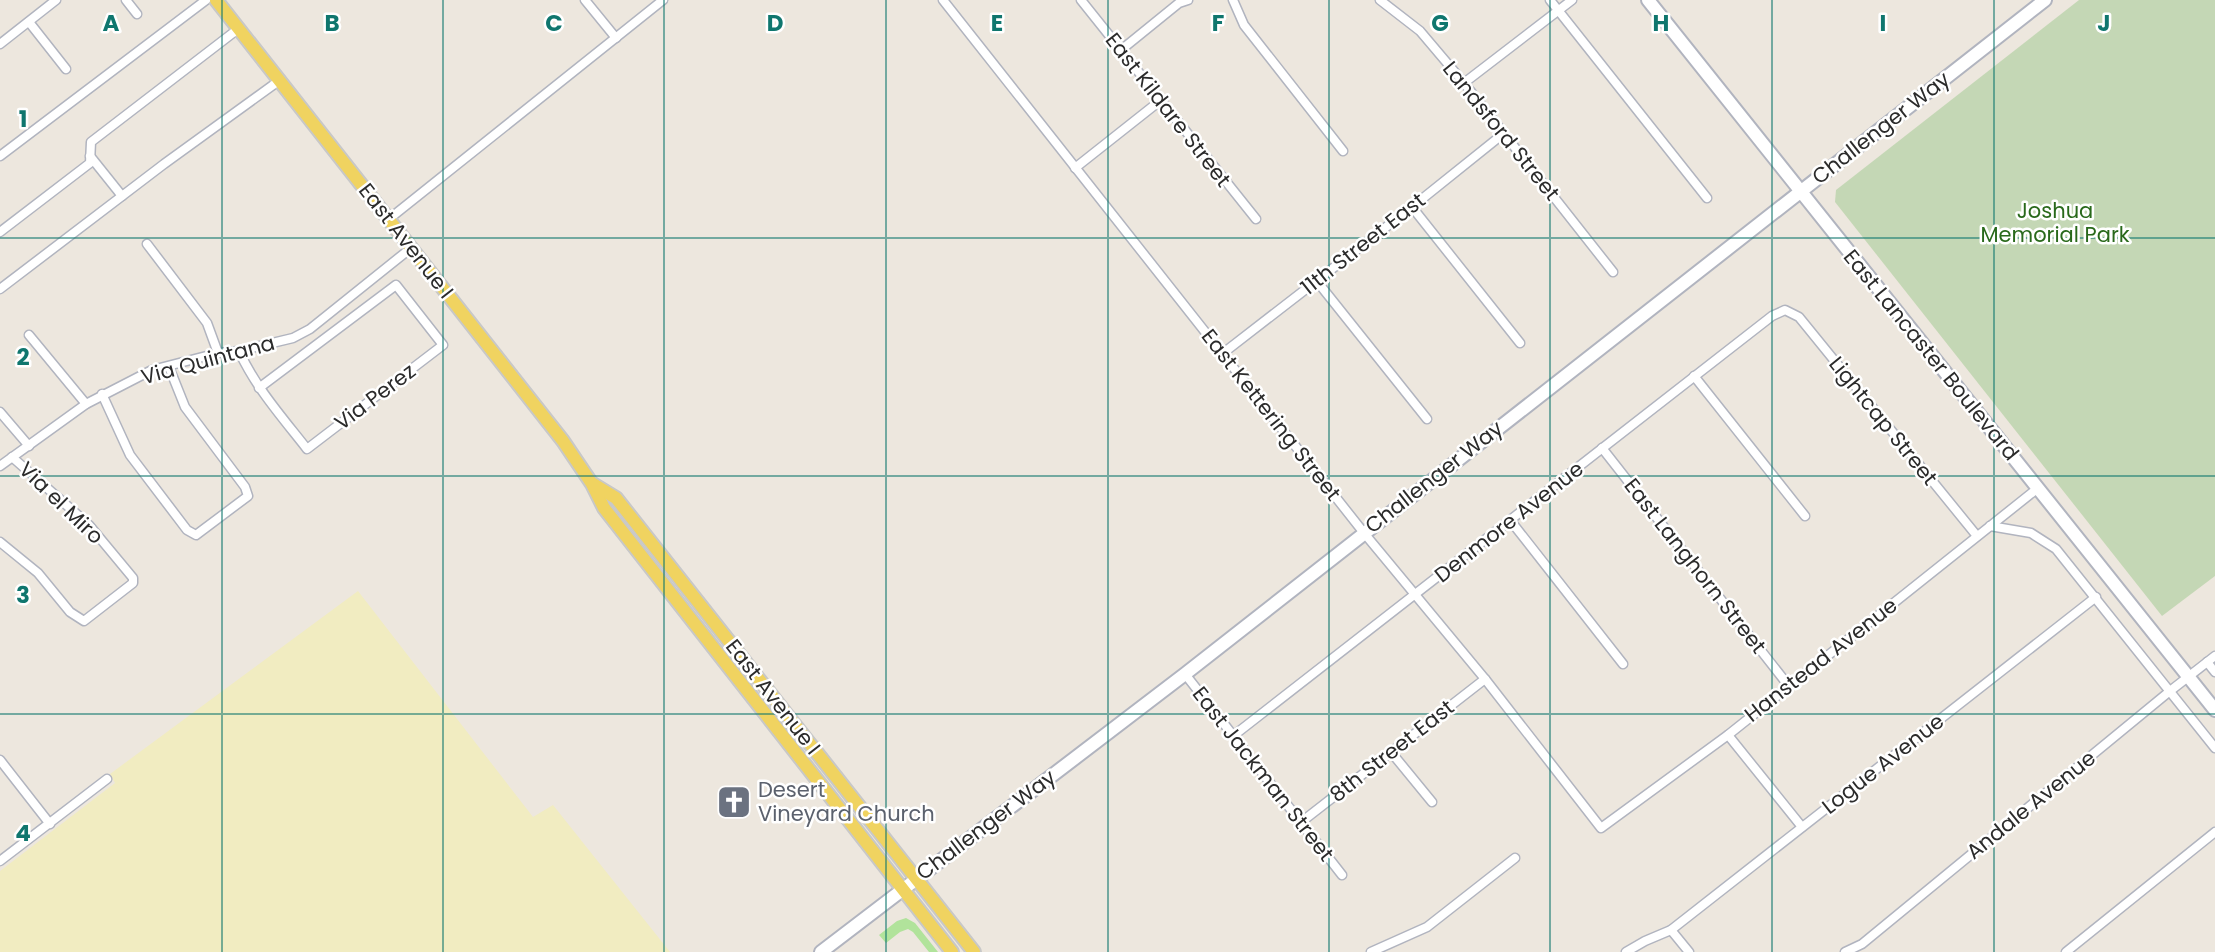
<svg xmlns="http://www.w3.org/2000/svg" width="2215" height="952" font-family="Poppins,sans-serif">
  <style>
    .green { fill: #b1e39b }
    .sand { fill: #f1ecc1 }
    .cemetery { fill: #c4d7b5 }
    .lines { fill: none; stroke-linecap: round; stroke-linejoin: round }
    .minor-casing { stroke: #b1b4bf; stroke-width: 11 }
    .secondary-casing { stroke: #b1b4bf; stroke-width: 16 }
    .primary-casing { stroke: #c8c8c8; stroke-width: 16 }
    .minor { stroke: #fff; stroke-width: 8 }
    .secondary { stroke: #fff; stroke-width: 12 }
    .primary { stroke: #f0d360; stroke-width: 12 }
    .grid { fill: none; stroke: #0f766e; stroke-width: 2; stroke-opacity: 0.55 }
    .labels { text-anchor: middle; stroke-width: 5; stroke-linejoin: round; paint-order: stroke }
    .street-label { font-size: 21px; fill: #2b2b2b; stroke: #fff }
    .park-label { font-size: 21px; fill: #29691b; stroke: #fff }
    .worship-label { font-size: 21px; fill: #5b616d; stroke: #fff; text-anchor: start }
    .grid-label { font-size: 23px; text-anchor: middle; font-weight: bold; fill: #0f766e; stroke: #fff; stroke-width: 5; stroke-linejoin: round; paint-order: stroke }
  </style>
  <rect width="100%" height="100%" fill="#ede7de"/>
  <path class="green" d="M 906,918 L 915,923 L 938,952 L 929,952 L 913,932 L 908,929 L 900,932 L 886,943 L 879,935 L 897,921 Z"/>
  <path class="sand" d="M 358,591 L 533,817 L 553,805 L 670,952 L 0,952 L 0,871 L 115,783 L 110,774 Z"/>
  <path class="cemetery" d="M 2079,0 L 2215,0 L 2215,576 L 2162,616 L 1835,202 L 1836,190 Z"/>
  <g class="lines">
    <g class="minor-casing">
      <g id="minor">
        <path d="M 126,0 L 137,14"/>
        <path d="M 585,0 L 616,38"/>
        <path d="M 943,0 L 1364,533 L 1485,679 L 1601,828 L 1728,735 L 2038,488"/>
        <path d="M 1081,0 L 1256,219"/>
        <path d="M 1233,0 L 1244,25 L 1343,151"/>
        <path d="M 1380,0 L 1420,31 L 1464,83 L 1613,272"/>
        <path d="M 1550,0 L 1707,198"/>
        <path d="M 29,22 L 66,69"/>
        <path d="M 0,44 L 56,0"/>
        <path d="M 1121,50 L 1179,3 L 1188,0"/>
        <path d="M 1464,83 L 1572,0"/>
        <path d="M 0,156 L 206,0"/>
        <path d="M 90,156 L 122,196"/>
        <path d="M 1075,168 L 1161,100"/>
        <path d="M 1412,207 L 1520,343"/>
        <path d="M 389,219 L 663,0"/>
        <path d="M 0,232 L 90,163 L 91,142 L 238,29"/>
        <path d="M 147,244 L 207,323 L 218,353"/>
        <path d="M 1316,280 L 1427,419"/>
        <path d="M 0,289 L 164,164 L 280,80"/>
        <path d="M 29,335 L 86,404"/>
        <path d="M 239,351 C 256,388 282,417 307,449 L 443,345 L 396,285 L 259,388"/>
        <path d="M 1222,354 L 1412,207 L 1503,134"/>
        <path d="M 1694,376 L 1805,516"/>
        <path d="M 102,394 L 130,455 L 187,530 L 196,535 L 248,496 L 245,487 L 185,407 L 169,367"/>
        <path d="M 0,412 L 29,446"/>
        <path d="M 1602,448 L 1788,685"/>
        <path d="M 0,466 L 86,404 L 152,370 L 218,353 L 239,351 L 293,338 L 310,329 L 411,248"/>
        <path d="M 1510,520 L 1623,664"/>
        <path d="M 1990,526 L 2031,533 L 2056,549 L 2215,748"/>
        <path d="M 0,542 L 38,573 L 70,612 L 84,621 L 133,583 L 133,578 L 89,525 L 12,457"/>
        <path d="M 2207,662 L 2215,672"/>
        <path d="M 1185,674 L 1342,875"/>
        <path d="M 1728,735 L 1802,827"/>
        <path d="M 1233,736 L 1772,316 L 1785,310 L 1799,317 L 1977,536"/>
        <path d="M 1391,752 L 1432,802"/>
        <path d="M 0,760 L 50,824"/>
        <path d="M 1300,823 L 1485,679"/>
        <path d="M 0,861 L 107,779"/>
        <path d="M 1671,930 L 1689,952"/>
        <path d="M 1371,952 L 1427,927 L 1515,858"/>
        <path d="M 1626,952 L 1645,941 L 1671,930 L 2096,597"/>
        <path d="M 1845,952 L 1862,944 L 2170,691 L 2215,656"/>
        <path d="M 2066,952 L 2215,832"/>
      </g>
    </g>
    <g class="secondary-casing">
      <g id="secondary">
        <path d="M 1648,0 L 2215,710"/>
        <path d="M 821,952 L 1185,674 L 2045,0"/>
      </g>
    </g>
    <g class="primary-casing">
      <g id="primary">
        <path d="M 216,0 L 563,441 L 592,484 L 604,508 L 952,952"/>
        <path d="M 593,484 L 616,498 L 974,952"/>
      </g>
    </g>
    <use href="#minor" class="minor"/>
    <use href="#secondary" class="secondary"/>
    <use href="#primary" class="primary"/>
  </g>
  <path class="grid" d="M 222,0 L 222,952M 443,0 L 443,952M 664,0 L 664,952M 886,0 L 886,952M 1108,0 L 1108,952M 1329,0 L 1329,952M 1550,0 L 1550,952M 1772,0 L 1772,952M 1994,0 L 1994,952M 0,238 L 2215,238M 0,476 L 2215,476M 0,714 L 2215,714"/>
  <defs>
    <g id="church-square" transform="scale(1.75)"><rect x="-9" y="-9" width="18" height="18" rx="4" fill="#6b7280" stroke="#fff"/><path d="M-1.2-6h2.4v3.5h3.3v2.4h-3.3V6h-2.4V-.1h-3.3v-2.4h3.3Z" fill="#fff"/></g>
  </defs>
  <g fill-rule="evenodd">
    <use href="#church-square" x="734" y="802"/>
  </g>
  <g class="labels">
    <g class="street-label">
      <text transform="translate(1168 110) rotate(52)" y="7">East Kildare Street</text>
      <text transform="translate(1881 128) rotate(-38)" y="7">Challenger Way</text>
      <text transform="translate(1501 131) rotate(51)" y="7">Landsford Street</text>
      <text transform="translate(406 241) rotate(52)" y="7">East Avenue I</text>
      <text transform="translate(1363 244) rotate(-38)" y="7">11th Street East</text>
      <text transform="translate(1931 355) rotate(51)" y="7">East Lancaster Boulevard</text>
      <text transform="translate(208 360) rotate(-15)" y="7">Via Quintana</text>
      <text transform="translate(375 397) rotate(-37)" y="7">Via Perez</text>
      <text transform="translate(1271 415) rotate(52)" y="7">East Kettering Street</text>
      <text transform="translate(1883 421) rotate(51)" y="7">Lightcap Street</text>
      <text transform="translate(1434 477) rotate(-38)" y="7">Challenger Way</text>
      <text transform="translate(61 503) rotate(44)" y="7">Via el Miro</text>
      <text transform="translate(1509 522) rotate(-38)" y="7">Denmore Avenue</text>
      <text transform="translate(1695 566) rotate(52)" y="7">East Langhorn Street</text>
      <text transform="translate(1821 660) rotate(-38)" y="7">Hanstead Avenue</text>
      <text transform="translate(773 697) rotate(52)" y="7">East Avenue I</text>
      <text transform="translate(1392 751) rotate(-38)" y="7">8th Street East</text>
      <text transform="translate(1883 764) rotate(-38)" y="7">Logue Avenue</text>
      <text transform="translate(1263 774) rotate(52)" y="7">East Jackman Street</text>
      <text transform="translate(2031 805) rotate(-39)" y="7">Andale Avenue</text>
      <text transform="translate(986 825) rotate(-37)" y="7">Challenger Way</text>
    </g>
    <g class="park-label">
      <text x="2055" y="218">Joshua<tspan x="2055" dy="24">Memorial Park</tspan></text>
    </g>
    <g class="worship-label">
      <text x="758" y="797">Desert<tspan x="758" dy="24">Vineyard Church</tspan></text>
    </g>
  </g>
  <g class="grid-label">
    <text x="111" y="31">A</text>
    <text x="332" y="31">B</text>
    <text x="554" y="31">C</text>
    <text x="775" y="31">D</text>
    <text x="997" y="31">E</text>
    <text x="1218" y="31">F</text>
    <text x="1440" y="31">G</text>
    <text x="1661" y="31">H</text>
    <text x="1883" y="31">I</text>
    <text x="2104" y="31">J</text>
    <text x="23" y="127">1</text>
    <text x="23" y="365">2</text>
    <text x="23" y="603">3</text>
    <text x="23" y="841">4</text>
  </g>
</svg>
